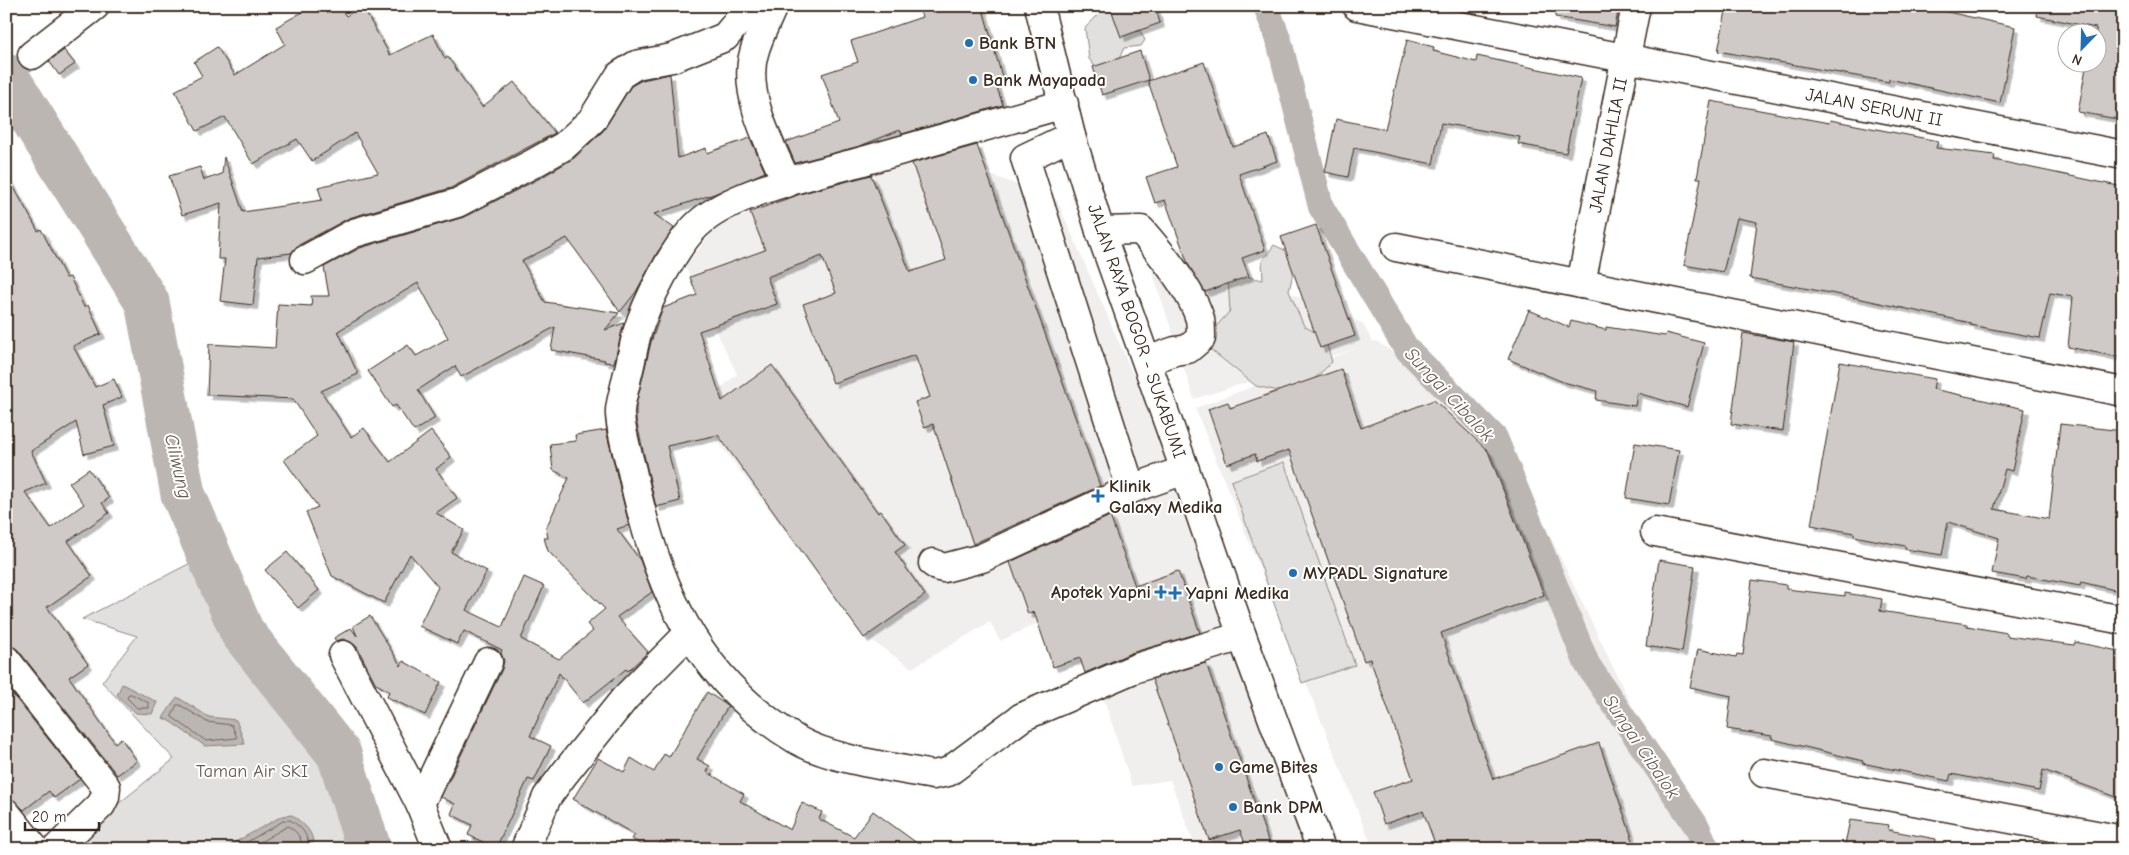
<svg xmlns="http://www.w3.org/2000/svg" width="2129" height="855" font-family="'Comic Neue',sans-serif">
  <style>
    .built { fill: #f1efee }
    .green { fill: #e2e0de; stroke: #8e857e }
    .water { fill: #bcb6b3; stroke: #887e77 }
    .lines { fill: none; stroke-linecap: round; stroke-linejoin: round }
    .shore { stroke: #6f625a; stroke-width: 1 }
    .canal { stroke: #bcb6b3; stroke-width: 26 }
    .river { stroke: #bcb6b3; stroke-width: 45 }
    .building { fill: #cfcac7; stroke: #3b2a1e; filter: url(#shadow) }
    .minor-casing { stroke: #3b2a1e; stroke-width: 31 }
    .highway-casing { stroke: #3b2a1e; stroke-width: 31 }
    .minor { stroke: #fff; stroke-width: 28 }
    .highway { stroke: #fff; stroke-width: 28 }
    .poi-dot { fill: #1f6fb2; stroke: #fff; stroke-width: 2 }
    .labels { text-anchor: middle; stroke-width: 4; stroke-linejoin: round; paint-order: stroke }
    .poi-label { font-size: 18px; font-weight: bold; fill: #3b2a1e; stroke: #fff; text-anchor: start }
    .street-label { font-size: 18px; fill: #3b2a1e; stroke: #fff }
    .park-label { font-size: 18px; fill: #65584e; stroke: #fff }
    .water-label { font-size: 19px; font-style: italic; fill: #685b52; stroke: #fff }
  </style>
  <defs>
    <filter id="shadow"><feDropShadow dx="4.5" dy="4.5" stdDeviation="0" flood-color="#0004"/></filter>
  </defs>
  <rect width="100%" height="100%" fill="#fff"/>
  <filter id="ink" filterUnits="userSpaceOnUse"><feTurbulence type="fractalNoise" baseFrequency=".02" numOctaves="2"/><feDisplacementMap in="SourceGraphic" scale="10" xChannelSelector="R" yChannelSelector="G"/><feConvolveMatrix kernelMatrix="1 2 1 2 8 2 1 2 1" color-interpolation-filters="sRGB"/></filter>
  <g filter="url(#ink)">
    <g class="built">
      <path d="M 918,147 L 1057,200 L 1340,849 L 1229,849 L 1193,841 L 1170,780 L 1132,786 L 1094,668 L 1073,666 L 1036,624 L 1000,641 L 990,622 L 912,668 L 863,635 L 695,411 L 737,374 L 685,266 L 717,226 Z"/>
      <path d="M 1139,231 L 1362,323 L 1373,342 L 1376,341 L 1439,383 L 1496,424 L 1701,849 L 1373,849 L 1195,408 L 1357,348 L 1194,399 Z"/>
    </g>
    <g class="green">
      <path d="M 1104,9 C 1133,9 1132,17 1145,40 L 1141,46 L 1124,48 L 1117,63 L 1096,68 L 1089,59 L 1085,28 Z"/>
      <path d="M 1274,245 L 1297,256 L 1289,291 L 1304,326 L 1325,338 L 1332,362 L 1307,386 L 1287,393 L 1256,386 L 1210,349 L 1212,331 L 1230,311 L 1228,279 L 1237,274 L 1263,280 L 1262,261 Z"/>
      <path d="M 1284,462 L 1355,665 L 1302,683 L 1231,481 Z"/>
      <path d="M 208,554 L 242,632 L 339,754 L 371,849 L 62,849 L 174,759 L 102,682 L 137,636 L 82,619 Z"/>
    </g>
    <g class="water">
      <path d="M 122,684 L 157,702 L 152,714 L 136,713 L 117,695 Z"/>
      <path d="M 177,697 L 209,717 L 236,720 L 245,744 L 205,746 L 171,722 L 163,718 Z"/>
      <path d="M 292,815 C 304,824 315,832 313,849 L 223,849 L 282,816 Z"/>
    </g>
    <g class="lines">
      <g class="shore">
        <path d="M 131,694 L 149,703 L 149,708 L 137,708 L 127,698 L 128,695 Z"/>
        <path d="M 177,705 L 180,705 L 207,722 L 232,725 L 237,738 L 206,741 L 172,717 Z"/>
        <path d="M 235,849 L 283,821 L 290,820 C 302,827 309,835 308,849"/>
        <path d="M 248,849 L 288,826 C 298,832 302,838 302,849"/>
      </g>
      <path class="canal" d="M 1266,6 L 1279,41 L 1321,207 L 1406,348 L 1495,438 L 1587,664 L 1697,827 L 1707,849"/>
      <path class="river" d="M 6,76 L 147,302 L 183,494 L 242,632 L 339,754 L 369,849"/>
    </g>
    <g class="building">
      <path d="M 313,6 L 338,6 L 346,16 L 362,6 L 390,55 L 433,34 L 445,59 L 448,57 L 482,107 L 514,82 L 555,133 L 451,188 L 349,218 L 297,246 L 291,253 L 258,257 L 253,305 L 220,301 L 225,259 L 218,259 L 221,203 L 182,215 L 169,176 L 200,167 L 204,180 L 222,174 L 224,157 L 243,212 L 322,200 L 318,187 L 378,173 L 355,133 L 312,161 L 297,139 L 253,164 L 225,117 L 197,131 L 175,91 L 202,76 L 194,62 L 217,47 L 235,75 L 285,44 L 276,27 Z"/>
      <path d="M 918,6 L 982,6 L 1003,80 L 995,82 L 1003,105 L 902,134 L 900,130 L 860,146 L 795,163 L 786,142 L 839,123 L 822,74 L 858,62 L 851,41 L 922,17 Z"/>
      <path d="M 1110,6 L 1155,6 L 1160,23 L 1121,37 Z"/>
      <path d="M 1556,6 L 1619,6 L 1615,27 L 1555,17 Z"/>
      <path d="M 1727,6 L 1921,6 L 2015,27 L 2000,103 L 1889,79 L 1889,82 L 1718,51 Z"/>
      <path d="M 2038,6 L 2123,6 L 2123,120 L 2078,112 L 2087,62 L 2096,62 L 2096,28 L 2037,16 Z"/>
      <path d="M 1407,40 L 1434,47 L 1433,51 L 1476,62 L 1477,56 L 1581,78 L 1566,153 L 1518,144 L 1520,137 L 1441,123 L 1433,164 L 1354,148 L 1348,177 L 1325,172 L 1336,119 L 1385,129 Z"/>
      <path d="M 64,50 L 75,64 L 59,75 L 49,61 Z"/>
      <path d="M 1140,51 L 1149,80 L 1102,95 L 1093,67 Z"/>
      <path d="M 1204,62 L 1233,147 L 1268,135 L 1277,161 L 1239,174 L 1265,250 L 1242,258 L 1249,276 L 1205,292 L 1188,264 L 1165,200 L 1155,203 L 1146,177 L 1177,167 L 1148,81 Z"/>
      <path d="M 670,74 L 678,158 L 706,148 L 707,153 L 750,138 L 765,172 L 714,194 L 654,214 L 674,228 L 657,253 L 636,292 L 620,312 L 567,238 L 522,261 L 545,302 L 619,313 L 605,330 L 624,323 L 614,363 L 604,362 L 605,360 L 551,350 L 555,327 L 461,377 L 455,366 L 418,390 L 435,418 L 414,431 L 396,405 L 392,407 L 368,371 L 408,345 L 416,356 L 448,338 L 418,283 L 338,331 L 358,374 L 321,391 L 351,437 L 364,428 L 390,462 L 431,431 L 451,457 L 436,469 L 457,498 L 436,513 L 464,530 L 451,552 L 487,571 L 466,610 L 502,627 L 524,577 L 544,586 L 521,639 L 559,659 L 593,631 L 587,624 L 605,609 L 548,551 L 544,538 L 548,538 L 546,528 L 569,478 L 553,470 L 550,444 L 576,441 L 575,435 L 606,430 L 629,525 L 617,529 L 640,560 L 652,592 L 617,617 L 648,652 L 628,671 L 626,669 L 583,703 L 559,673 L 530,736 L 551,746 L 534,781 L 528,779 L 496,848 L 468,835 L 472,825 L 451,814 L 455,804 L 441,797 L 502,669 L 504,661 L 501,653 L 502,650 L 464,631 L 457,644 L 419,626 L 438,587 L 410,554 L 384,603 L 332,576 L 306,512 L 318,507 L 284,460 L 317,436 L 293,399 L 207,395 L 209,344 L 275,348 L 278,304 L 312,306 L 311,296 L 329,296 L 324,267 L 360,248 L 464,217 L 542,177 L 574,158 L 603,131 L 631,86 L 642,80 Z"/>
      <path d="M 1711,101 L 1829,123 L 1830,120 L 1938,141 L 1936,148 L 1995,155 L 1994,160 L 2123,187 L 2123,358 L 2068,347 L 2073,297 L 2050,293 L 2040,338 L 1970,325 L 1971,323 L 1857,298 L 1750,278 L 1757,222 L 1737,218 L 1723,272 L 1684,265 L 1701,178 L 1697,178 Z"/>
      <path d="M 977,145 L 1100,486 L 973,544 L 933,424 L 924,427 L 915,402 L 930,397 L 915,355 L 833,383 L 803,304 L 836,293 L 822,256 L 767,277 L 777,304 L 699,331 L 722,401 L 772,365 L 878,513 L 881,511 L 905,545 L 895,552 L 925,595 L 864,638 L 718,435 L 667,446 L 680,501 L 656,507 L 636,420 L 636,405 L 651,342 L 663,308 L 697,295 L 690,277 L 765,250 L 750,212 L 803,193 L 871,175 L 910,272 L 946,260 L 912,163 Z"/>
      <path d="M 6,173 L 38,231 L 41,229 L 66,278 L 70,277 L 84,307 L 88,305 L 101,334 L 73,346 L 95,387 L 114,379 L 122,397 L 103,405 L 114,446 L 84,454 L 76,422 L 31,451 L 46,483 L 25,492 L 51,528 L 84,504 L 69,483 L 89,469 L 109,498 L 102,503 L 109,513 L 68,541 L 92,576 L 47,607 L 88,664 L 69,677 L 115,743 L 121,738 L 137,761 L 117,775 L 18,650 L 12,646 L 6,645 Z"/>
      <path d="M 1316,225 L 1355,336 L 1320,348 L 1281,237 Z"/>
      <path d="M 1529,310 L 1569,327 L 1571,321 L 1606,330 L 1606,327 L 1665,336 L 1666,333 L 1704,343 L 1687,407 L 1637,393 L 1635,406 L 1596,400 L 1597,391 L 1563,382 L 1508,359 Z"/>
      <path d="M 1743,333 L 1794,342 L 1783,431 L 1731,424 Z"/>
      <path d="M 1840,362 L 1935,379 L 1933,389 L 2025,409 L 2012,471 L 2005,469 L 1994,509 L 2049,519 L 2060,424 L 2123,431 L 2123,592 L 2081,582 L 2080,586 L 2027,576 L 2026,579 L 1992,573 L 1999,538 L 1948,522 L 1942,555 L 1905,549 L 1905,546 L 1854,536 L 1854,533 L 1811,525 Z"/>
      <path d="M 1341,369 L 1361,428 L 1434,400 L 1488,451 L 1544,595 L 1441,633 L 1493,779 L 1599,743 L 1636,849 L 1437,849 L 1423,811 L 1384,824 L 1373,792 L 1413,779 L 1370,659 L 1364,661 L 1289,450 L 1257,461 L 1255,454 L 1227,464 L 1208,409 L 1228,402 L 1230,408 Z"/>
      <path d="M 1635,443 L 1679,450 L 1669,505 L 1626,498 Z"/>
      <path d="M 1110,516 L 1135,586 L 1178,571 L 1200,633 L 1131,653 L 1085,673 L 1080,658 L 1053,667 L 1034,612 L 1028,614 L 1010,562 Z"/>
      <path d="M 287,552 L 319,590 L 298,608 L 265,570 Z"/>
      <path d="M 1659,560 L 1695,566 L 1682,652 L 1646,646 Z"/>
      <path d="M 1752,580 L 1786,585 L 1786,589 L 1845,596 L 1845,593 L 1882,599 L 1880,611 L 1967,624 L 1967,626 L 2007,633 L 2007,636 L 2074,645 L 2075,642 L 2123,652 L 2123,783 L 2119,798 L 2043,770 L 2039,791 L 1951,774 L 1949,781 L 1862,763 L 1863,761 L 1772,739 L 1772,736 L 1727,729 L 1731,696 L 1690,687 L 1698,649 L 1736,657 L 1737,654 L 1743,655 Z"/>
      <path d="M 370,616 L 401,666 L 403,661 L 441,682 L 425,715 L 387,697 L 389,691 L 376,684 L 357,647 L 351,642 L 343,639 L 336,641 L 334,638 L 351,628 L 357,636 L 353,626 Z"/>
      <path d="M 1206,663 L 1271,849 L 1247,849 L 1240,830 L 1209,840 L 1152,679 Z"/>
      <path d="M 6,686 L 80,779 L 54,798 L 49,791 L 24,810 L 12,799 L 6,798 Z"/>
      <path d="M 707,692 L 728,706 L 697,759 L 710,766 L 707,772 L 744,794 L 740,801 L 790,830 L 802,803 L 822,812 L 819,819 L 854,837 L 873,811 L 925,849 L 674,849 L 661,841 L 656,849 L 649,849 L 632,839 L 635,835 L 573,799 L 598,758 L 624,772 L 631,758 L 654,772 L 664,754 L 669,757 Z"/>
      <path d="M 1850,820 L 1889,825 L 1888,830 L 1936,839 L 1935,849 L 1844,849 Z"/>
    </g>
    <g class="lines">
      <g class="minor-casing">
        <g id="minor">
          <path d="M 773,6 C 767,21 758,37 754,53 C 742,94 771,146 787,183"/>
          <path d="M 1357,6 L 2123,155"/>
          <path d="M 32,55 L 95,6"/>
          <path d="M 1064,104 C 997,123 930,142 863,161 C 816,174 731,192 697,225 C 674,247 646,303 637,333 C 633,348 631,363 627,377 C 625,388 621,399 620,410 C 619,425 628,455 632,471 C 655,583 695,679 797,740 C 832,760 893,767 933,775 L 948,772 L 1022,717 L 1136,668 L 1242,636"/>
          <path d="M 1071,136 L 1025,158 L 1131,489"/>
          <path d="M 1100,231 L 1141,230 C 1161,253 1191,289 1200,319 C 1201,325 1201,332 1201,338 L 1188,349 L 1175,351 L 1147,361"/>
          <path d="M 1396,247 L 2123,392"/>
          <path d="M 305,260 L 354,233 L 457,203 L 534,163 L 564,146 L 592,120 L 620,75 L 636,65 L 672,58 L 725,37 L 740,19 L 764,6"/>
          <path d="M 1581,284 L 1636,6"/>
          <path d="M 1655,532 L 2123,620"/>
          <path d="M 933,563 L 939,567 L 944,568 L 982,558 L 1131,489 L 1185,470"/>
          <path d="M 343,655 L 420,804"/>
          <path d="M 6,660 L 106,787 L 105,797 L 101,805 L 56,849"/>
          <path d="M 1764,773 L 2123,840"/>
          <path d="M 6,813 L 35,849"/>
          <path d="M 438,849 L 420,804 L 488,662"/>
          <path d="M 525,849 L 547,797 L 564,774 L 625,698 L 689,633"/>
        </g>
      </g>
      <g class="highway-casing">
        <path id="highway" d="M 1039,6 L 1071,136 L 1100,231 L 1185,470 L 1242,636 L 1321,849"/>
      </g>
      <use href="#minor" class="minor"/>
      <use href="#highway" class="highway"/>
    </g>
  </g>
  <g class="poi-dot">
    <circle cx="969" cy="43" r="5"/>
    <circle cx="973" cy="80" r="5"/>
    <path d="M1095.5 488.5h5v5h5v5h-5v5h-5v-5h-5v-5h5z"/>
    <circle cx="1293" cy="573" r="5"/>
    <path d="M1158.5 584.5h5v5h5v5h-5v5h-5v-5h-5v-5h5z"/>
    <path d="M1172.5 585.5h5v5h5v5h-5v5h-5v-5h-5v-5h5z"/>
    <circle cx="1219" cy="767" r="5"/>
    <circle cx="1233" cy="807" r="5"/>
  </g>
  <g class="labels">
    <g class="poi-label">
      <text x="979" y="49">Bank BTN</text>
      <text x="983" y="86">Bank Mayapada</text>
      <text x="1109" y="492">Klinik<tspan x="1109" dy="21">Galaxy Medika</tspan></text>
      <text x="1303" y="579">MYPADL Signature</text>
      <text x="1151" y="598" text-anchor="end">Apotek Yapni</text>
      <text x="1186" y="599">Yapni Medika</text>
      <text x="1229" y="773">Game Bites</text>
      <text x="1243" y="813">Bank DPM</text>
    </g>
    <g class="street-label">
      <text transform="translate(1874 107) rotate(11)" y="6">JALAN SERUNI II</text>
      <text transform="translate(1608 145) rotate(-79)" y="6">JALAN DAHLIA II</text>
      <text transform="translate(1137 331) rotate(71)" y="6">JALAN RAYA BOGOR - SUKABUMI</text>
    </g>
    <g class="park-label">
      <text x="252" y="777">Taman Air SKI</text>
    </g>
    <g class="water-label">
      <text transform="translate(1450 394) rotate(47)" y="7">Sungai Cibalok</text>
      <text transform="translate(179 466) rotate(77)" y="7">Ciliwung</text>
      <text transform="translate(1642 746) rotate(56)" y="7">Sungai Cibalok</text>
    </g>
  </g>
  <rect width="2129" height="855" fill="none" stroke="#fff" stroke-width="25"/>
  <rect x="12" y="12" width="2104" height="830" fill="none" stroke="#3b2a1e" stroke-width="2" filter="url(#ink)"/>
  <g transform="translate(2082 48) rotate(203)"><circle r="24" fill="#ffffff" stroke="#b1aaa5"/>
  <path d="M0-4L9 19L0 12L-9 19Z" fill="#1f6fb2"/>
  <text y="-8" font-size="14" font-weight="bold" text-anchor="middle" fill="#3b2a1e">N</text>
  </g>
  <path d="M25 822v8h74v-8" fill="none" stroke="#3b2a1e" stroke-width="2.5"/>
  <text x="32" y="822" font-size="15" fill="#3b2a1e" stroke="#ffffff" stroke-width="4" paint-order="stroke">20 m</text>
</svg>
